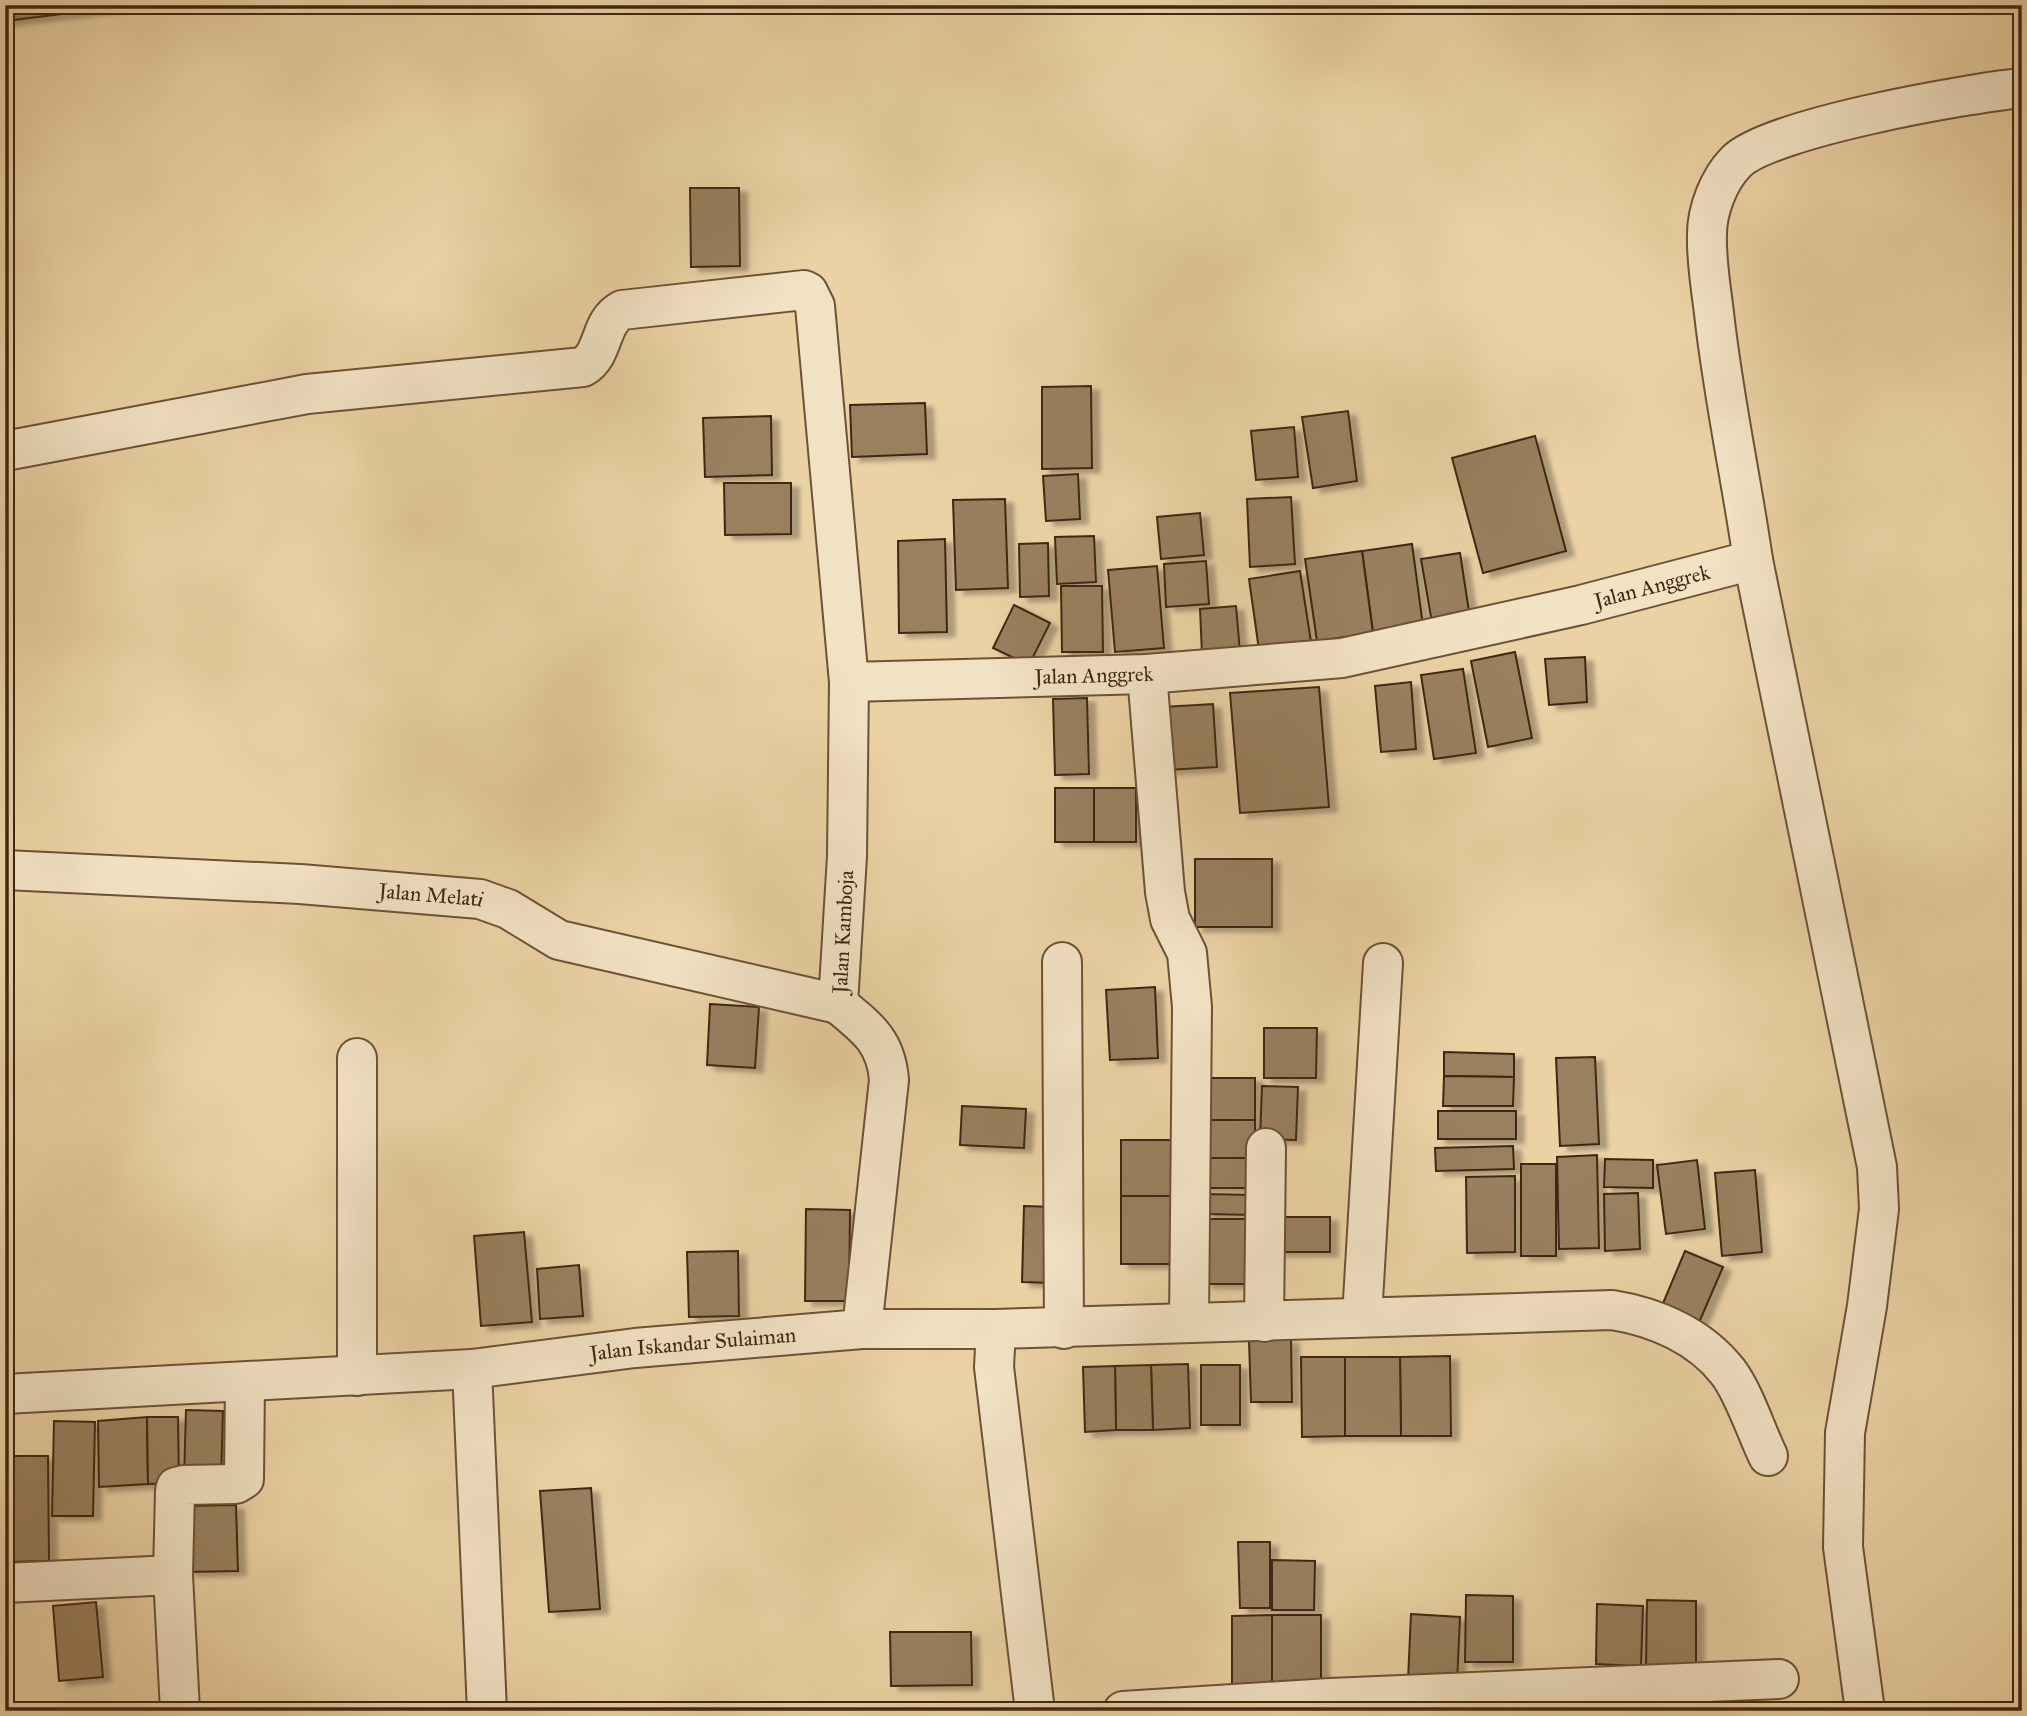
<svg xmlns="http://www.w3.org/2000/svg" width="2027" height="1716" font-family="'IM FELL Great Primer',serif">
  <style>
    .building { fill: #99805e; stroke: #412712; stroke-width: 2; filter: url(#shadow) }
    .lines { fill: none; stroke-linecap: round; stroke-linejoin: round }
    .minor-casing { stroke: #6c5236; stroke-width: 42 }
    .minor { stroke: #f2e2c4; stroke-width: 38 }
    .labels { text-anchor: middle; stroke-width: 5; stroke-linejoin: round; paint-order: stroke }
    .street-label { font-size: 21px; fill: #412712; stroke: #f2e2c4 }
  </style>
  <defs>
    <filter id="shadow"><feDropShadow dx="8" dy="4.5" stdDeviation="2" flood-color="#0004"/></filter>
  </defs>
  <rect width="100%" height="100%" fill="#ebd2a4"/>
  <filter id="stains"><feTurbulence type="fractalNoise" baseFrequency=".00286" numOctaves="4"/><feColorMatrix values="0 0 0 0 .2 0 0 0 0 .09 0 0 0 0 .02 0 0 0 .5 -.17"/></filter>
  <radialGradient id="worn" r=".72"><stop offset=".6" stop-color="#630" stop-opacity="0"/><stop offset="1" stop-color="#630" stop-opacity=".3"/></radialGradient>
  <g class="building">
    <path d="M 5,5 L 134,5 L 5,21 Z"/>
    <path d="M 690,188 L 739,188 L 740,266 L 691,267 Z"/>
    <path d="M 1091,386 L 1092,468 L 1042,469 L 1042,387 Z"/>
    <path d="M 925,403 L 927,454 L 852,457 L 850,405 Z"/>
    <path d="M 1348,411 L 1357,481 L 1313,488 L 1302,417 Z"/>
    <path d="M 771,416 L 772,475 L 705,477 L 703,418 Z"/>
    <path d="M 1294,427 L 1298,477 L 1256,480 L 1251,431 Z"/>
    <path d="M 1535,436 L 1566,551 L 1483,573 L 1452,458 Z"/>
    <path d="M 1078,474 L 1080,519 L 1046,521 L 1043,476 Z"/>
    <path d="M 724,483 L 791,483 L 791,534 L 725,535 Z"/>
    <path d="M 1291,497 L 1295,564 L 1250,567 L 1247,499 Z"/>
    <path d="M 1005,499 L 1008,588 L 956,590 L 953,500 Z"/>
    <path d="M 1200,513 L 1204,555 L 1161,559 L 1157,517 Z"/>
    <path d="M 1094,536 L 1096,582 L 1057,584 L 1055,537 Z"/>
    <path d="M 945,539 L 947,632 L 899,633 L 898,541 Z"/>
    <path d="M 1048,543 L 1049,596 L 1020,597 L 1019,544 Z"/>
    <path d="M 1412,544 L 1423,626 L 1373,633 L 1362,551 Z"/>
    <path d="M 1362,551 L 1373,633 L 1317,641 L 1305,559 Z"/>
    <path d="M 1460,553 L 1470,618 L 1432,623 L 1421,559 Z"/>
    <path d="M 1206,561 L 1209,604 L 1166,607 L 1164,564 Z"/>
    <path d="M 1157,566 L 1164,648 L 1115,652 L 1108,570 Z"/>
    <path d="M 1300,571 L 1311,642 L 1259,650 L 1249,579 Z"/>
    <path d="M 1061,586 L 1102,586 L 1103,652 L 1062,652 Z"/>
    <path d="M 1014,605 L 1050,623 L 1029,665 L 993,648 Z"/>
    <path d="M 1236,606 L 1240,652 L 1202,654 L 1200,609 Z"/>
    <path d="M 1515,652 L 1532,738 L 1488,747 L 1471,661 Z"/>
    <path d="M 1585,657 L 1587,702 L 1549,705 L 1545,659 Z"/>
    <path d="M 1463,669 L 1476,753 L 1434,759 L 1421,675 Z"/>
    <path d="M 1411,682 L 1416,749 L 1381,752 L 1375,686 Z"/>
    <path d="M 1319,687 L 1329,807 L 1240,813 L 1230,693 Z"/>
    <path d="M 1087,698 L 1089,774 L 1055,775 L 1053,699 Z"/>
    <path d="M 1213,704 L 1217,767 L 1167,770 L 1163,707 Z"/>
    <rect x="1055" y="788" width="39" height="54"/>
    <rect x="1094" y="788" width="42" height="54"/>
    <rect x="1195" y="859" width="77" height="68"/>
    <path d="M 1155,987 L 1158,1058 L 1110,1060 L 1106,990 Z"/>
    <path d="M 710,1004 L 759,1007 L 755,1068 L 707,1065 Z"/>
    <path d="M 1264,1028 L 1317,1028 L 1316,1078 L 1264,1078 Z"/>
    <path d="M 1444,1052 L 1514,1054 L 1514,1077 L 1444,1076 Z"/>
    <path d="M 1595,1057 L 1599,1144 L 1560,1146 L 1556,1058 Z"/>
    <path d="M 1444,1076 L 1514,1077 L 1513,1106 L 1443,1106 Z"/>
    <rect x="1202" y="1078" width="53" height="42"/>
    <path d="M 1262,1086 L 1298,1087 L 1296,1140 L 1260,1139 Z"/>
    <path d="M 962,1106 L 1026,1109 L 1024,1148 L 960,1145 Z"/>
    <rect x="1438" y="1111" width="78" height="28"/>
    <rect x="1202" y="1120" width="53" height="38"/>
    <rect x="1121" y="1140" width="52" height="56"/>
    <path d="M 1513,1146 L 1514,1169 L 1436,1171 L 1435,1148 Z"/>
    <path d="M 1597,1155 L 1599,1248 L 1559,1249 L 1557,1157 Z"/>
    <rect x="1202" y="1158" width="53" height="30"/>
    <path d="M 1605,1159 L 1653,1160 L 1653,1188 L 1604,1187 Z"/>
    <path d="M 1697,1160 L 1705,1229 L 1666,1234 L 1657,1165 Z"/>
    <rect x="1521" y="1164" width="35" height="92"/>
    <path d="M 1755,1170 L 1762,1252 L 1722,1256 L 1715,1173 Z"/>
    <path d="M 1515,1176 L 1515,1252 L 1467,1253 L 1466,1177 Z"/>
    <path d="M 1638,1193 L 1640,1249 L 1605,1251 L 1604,1194 Z"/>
    <path d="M 1205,1194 L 1255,1195 L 1254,1215 L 1205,1214 Z"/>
    <rect x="1121" y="1196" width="52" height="68"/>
    <path d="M 1024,1206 L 1055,1207 L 1053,1283 L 1022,1282 Z"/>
    <path d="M 806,1209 L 850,1210 L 849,1301 L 805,1301 Z"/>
    <path d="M 1279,1217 L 1330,1217 L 1330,1252 L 1278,1252 Z"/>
    <path d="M 1206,1219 L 1255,1219 L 1254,1284 L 1205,1284 Z"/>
    <path d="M 524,1232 L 532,1322 L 481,1326 L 474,1236 Z"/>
    <path d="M 738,1251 L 739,1316 L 689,1317 L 687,1252 Z"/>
    <path d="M 1685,1251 L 1723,1267 L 1698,1325 L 1661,1308 Z"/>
    <path d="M 579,1265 L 583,1316 L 540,1319 L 537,1269 Z"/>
    <path d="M 1291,1339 L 1292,1402 L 1251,1402 L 1249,1340 Z"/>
    <path d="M 1450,1356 L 1451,1436 L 1401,1436 L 1400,1357 Z"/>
    <path d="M 1301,1357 L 1345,1357 L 1345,1436 L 1302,1437 Z"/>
    <path d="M 1345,1357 L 1400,1357 L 1401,1436 L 1345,1436 Z"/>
    <path d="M 1188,1364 L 1190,1428 L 1153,1430 L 1151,1365 Z"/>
    <path d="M 1151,1365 L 1153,1430 L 1116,1430 L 1115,1366 Z"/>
    <rect x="1201" y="1365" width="39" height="60"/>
    <path d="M 1115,1366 L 1116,1430 L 1085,1432 L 1083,1367 Z"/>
    <path d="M 186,1410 L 223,1411 L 221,1480 L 184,1479 Z"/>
    <path d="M 147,1417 L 148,1484 L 99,1487 L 98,1421 Z"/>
    <path d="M 147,1417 L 178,1417 L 179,1483 L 148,1484 Z"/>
    <path d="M 54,1421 L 95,1422 L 93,1516 L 52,1516 Z"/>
    <path d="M 5,1456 L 48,1456 L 49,1561 L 5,1562 Z"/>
    <path d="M 591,1488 L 600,1609 L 549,1612 L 540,1491 Z"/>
    <path d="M 236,1505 L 238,1571 L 187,1572 L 185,1506 Z"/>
    <path d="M 1238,1542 L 1270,1542 L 1270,1608 L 1240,1608 Z"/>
    <path d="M 1272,1560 L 1315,1561 L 1314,1610 L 1272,1610 Z"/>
    <path d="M 1466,1595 L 1513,1596 L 1513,1662 L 1465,1662 Z"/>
    <path d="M 1647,1600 L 1696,1601 L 1696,1667 L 1646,1666 Z"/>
    <path d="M 96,1602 L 103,1677 L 59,1681 L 53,1606 Z"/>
    <path d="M 1597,1604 L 1643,1606 L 1641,1666 L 1596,1664 Z"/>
    <path d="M 1411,1614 L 1460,1617 L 1457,1683 L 1408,1680 Z"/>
    <path d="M 1272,1615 L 1272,1685 L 1232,1686 L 1232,1616 Z"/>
    <rect x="1272" y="1615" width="49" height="70"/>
    <path d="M 890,1632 L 971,1632 L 972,1685 L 891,1686 Z"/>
    <path d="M 978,1703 L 979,1711 L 918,1711 Z"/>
  </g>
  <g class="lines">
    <g class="minor-casing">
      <g id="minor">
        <path d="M 5,451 L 307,394 L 583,367 C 605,354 599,322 622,310 L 804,290 L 808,292 L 815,306 L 849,682 L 847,856 L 838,1004 C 867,1028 886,1041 889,1080 L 862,1329"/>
        <path d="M 1753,560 L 1877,1167 L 1879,1209 L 1867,1306 L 1845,1433 L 1843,1547 L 1865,1711"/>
        <path d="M 1147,674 L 1165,892 L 1170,919 L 1187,953 L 1192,1007 L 1189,1322"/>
        <path id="s1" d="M 849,682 L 1147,674 L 1342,658 L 1581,605 L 1753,560 C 1741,477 1723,396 1714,313 C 1711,288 1706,260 1707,234 C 1707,210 1719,179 1736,162 C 1769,128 1969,93 2022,88"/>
        <path id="s2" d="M 5,870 L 300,884 L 480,899 L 508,909 L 559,940 L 838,1004"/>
        <path d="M 1062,962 L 1064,1329"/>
        <path d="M 1362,1317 L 1383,963"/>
        <path d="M 1264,1322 L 1266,1148"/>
        <path d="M 996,1329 L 1612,1310 C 1656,1317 1700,1336 1728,1372 C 1744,1393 1756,1431 1768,1456"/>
        <path d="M 472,1369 L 487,1711"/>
        <path d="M 357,1376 L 357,1058"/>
        <path id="s3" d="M 5,1394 L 472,1369 L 635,1348 L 862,1329 L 996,1329 L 994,1367 L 1035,1711"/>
        <path d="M 5,1583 L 173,1575"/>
        <path d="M 180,1711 L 173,1575 L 175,1491 L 176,1487 L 184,1485 L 236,1484 L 244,1479 L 245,1382"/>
        <path d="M 1123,1711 L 1330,1698 L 1779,1679"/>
      </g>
    </g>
    <use href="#minor" class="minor"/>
  </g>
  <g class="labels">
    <g class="street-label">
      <text dy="7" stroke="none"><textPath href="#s1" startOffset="812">Jalan Anggrek</textPath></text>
      <text dy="7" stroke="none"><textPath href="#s1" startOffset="245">Jalan Anggrek</textPath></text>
      <text dy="7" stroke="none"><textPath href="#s2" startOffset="427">Jalan Melati</textPath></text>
      <text transform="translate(843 932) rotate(-87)" y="7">Jalan Kamboja</text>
      <text dy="7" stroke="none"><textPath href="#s3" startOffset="690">Jalan Iskandar Sulaiman</textPath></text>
    </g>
  </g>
  <rect width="2027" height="1716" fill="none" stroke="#ebd2a4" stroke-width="28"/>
  <rect x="7" y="7" width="2013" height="1702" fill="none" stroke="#412712" stroke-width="3.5"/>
  <rect x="14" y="14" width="1999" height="1688" fill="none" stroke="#412712" stroke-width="2"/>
  <rect width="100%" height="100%" filter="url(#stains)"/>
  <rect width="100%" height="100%" fill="url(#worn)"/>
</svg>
